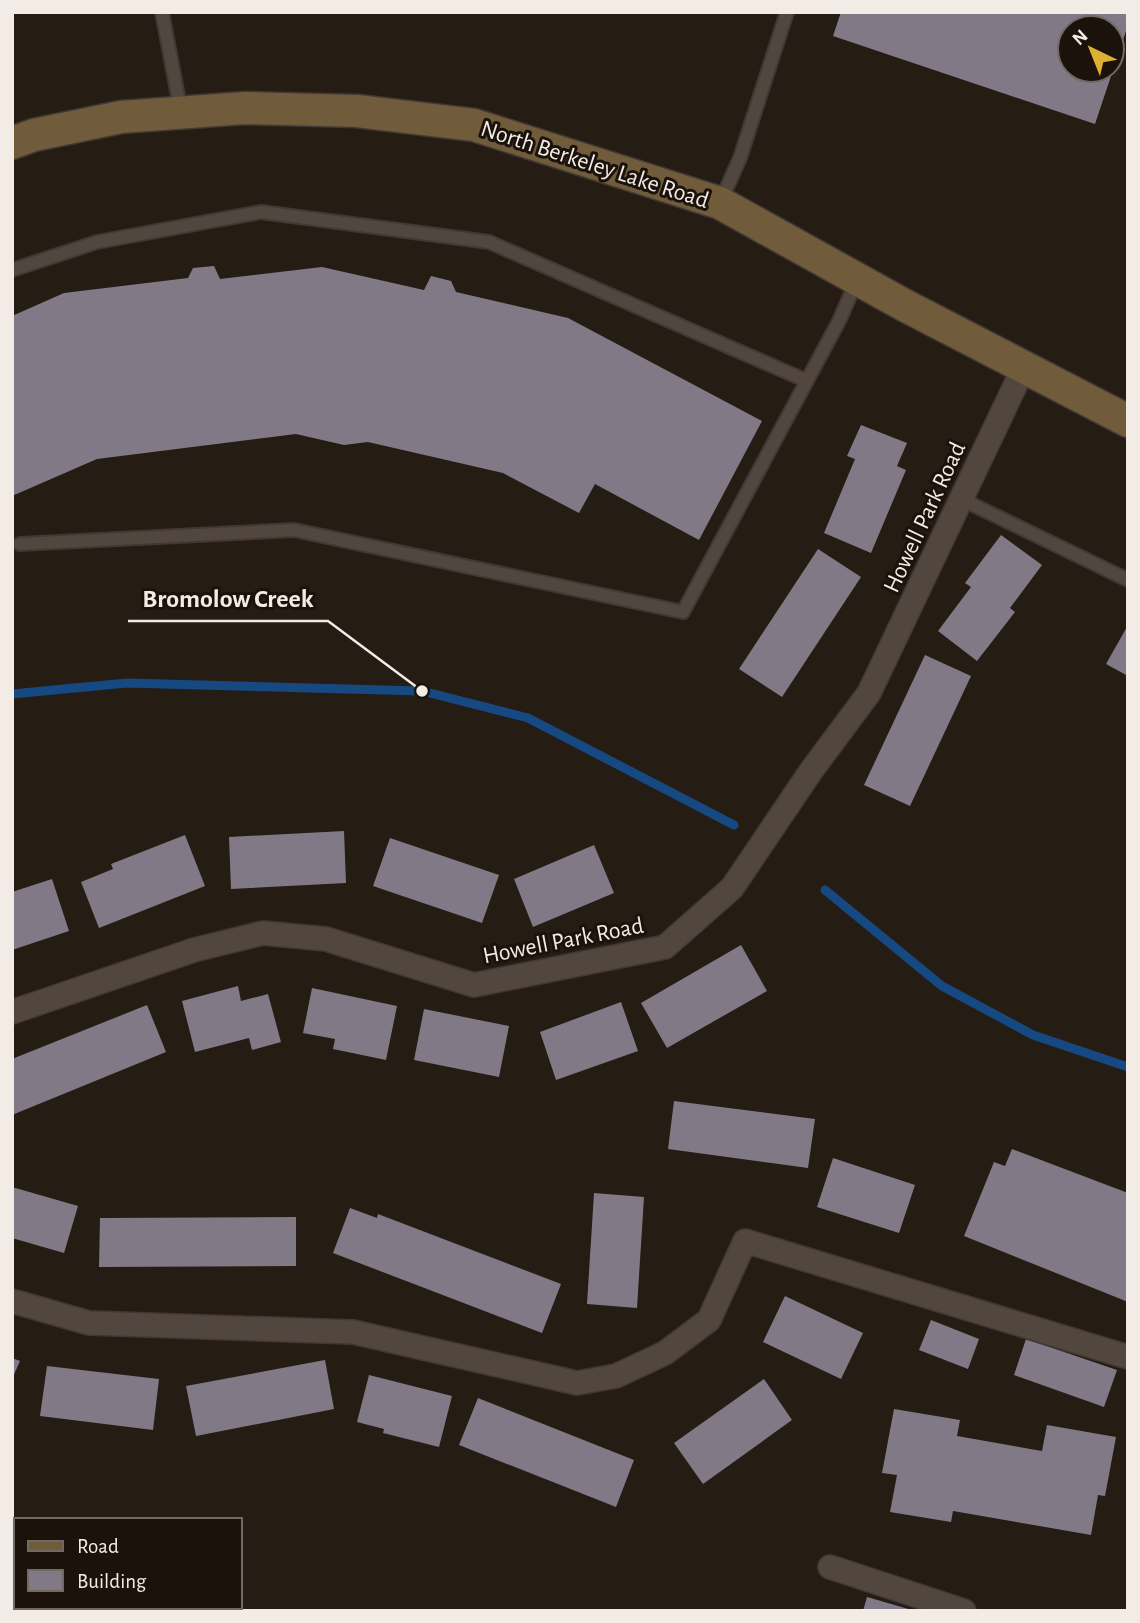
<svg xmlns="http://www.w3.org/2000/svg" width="1140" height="1623" font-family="'Alegreya Sans',sans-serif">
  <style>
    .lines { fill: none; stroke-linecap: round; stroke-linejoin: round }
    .stream { stroke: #164981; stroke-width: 9 }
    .building { fill: #817a86; fill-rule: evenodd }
    .lane-casing { stroke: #403834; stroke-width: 16 }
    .street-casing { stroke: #403834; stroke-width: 26 }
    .secondary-casing { stroke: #403834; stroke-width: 35 }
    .lane { stroke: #52473e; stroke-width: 12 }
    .street { stroke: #52473e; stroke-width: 23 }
    .secondary { stroke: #705b3b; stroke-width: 32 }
    .labels { text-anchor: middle; stroke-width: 6; stroke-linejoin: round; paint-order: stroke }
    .street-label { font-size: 24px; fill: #f2ebe6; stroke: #1b130b }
    .leader { fill: none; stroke: #f2ebe6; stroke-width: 2.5 }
    .callout-dot { fill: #f2ebe6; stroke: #1b130b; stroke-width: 2.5 }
    .callout-label { font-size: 26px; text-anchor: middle; font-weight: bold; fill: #f2ebe6; stroke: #1b130b; stroke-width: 6; stroke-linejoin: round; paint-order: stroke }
  </style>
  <rect width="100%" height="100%" fill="#251c14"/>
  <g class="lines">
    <g class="stream">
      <path d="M 12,694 L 127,683 L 422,691 L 528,718 L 734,825"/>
      <path d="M 825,890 L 942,986 L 1033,1035 L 1128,1067"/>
    </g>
  </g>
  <g class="building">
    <path d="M 841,12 L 1128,12 L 1128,25 L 1095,124 L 833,36 ZM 1070,28 L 1112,28 L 1112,70 L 1070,70 Z"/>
    <path d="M 214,266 L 220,279 L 322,267 L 424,290 L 431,276 L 451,281 L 456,292 L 568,318 L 762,421 L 699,540 L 595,484 L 579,513 L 503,473 L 368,442 L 344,445 L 296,434 L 97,459 L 12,496 L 12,316 L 64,293 L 188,278 L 193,268 Z"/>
    <path d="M 861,425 L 907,443 L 897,466 L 906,470 L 871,553 L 824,533 L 855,459 L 847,456 Z"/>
    <path d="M 1001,535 L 1042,565 L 1010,608 L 1015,612 L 977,661 L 938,631 L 971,587 L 965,583 Z"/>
    <path d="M 818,549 L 861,577 L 782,697 L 739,669 Z"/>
    <path d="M 1128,625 L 1128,676 L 1106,664 Z"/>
    <path d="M 925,655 L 971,676 L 910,806 L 864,785 Z"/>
    <path d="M 344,831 L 346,883 L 231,889 L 229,837 Z"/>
    <path d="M 185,835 L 205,886 L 99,928 L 81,882 L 113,869 L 111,864 Z"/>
    <path d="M 390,838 L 499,875 L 482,923 L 373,886 Z"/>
    <path d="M 594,845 L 614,893 L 533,927 L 514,879 Z"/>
    <path d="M 52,879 L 69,931 L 12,950 L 12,892 Z"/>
    <path d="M 741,945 L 767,991 L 667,1048 L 641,1003 Z"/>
    <path d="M 238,986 L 241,1001 L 268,994 L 281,1042 L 252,1050 L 249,1038 L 195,1052 L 182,1001 Z"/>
    <path d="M 312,988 L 397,1006 L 386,1060 L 333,1049 L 335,1039 L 303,1033 Z"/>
    <path d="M 621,1002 L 638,1051 L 556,1080 L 540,1032 Z"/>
    <path d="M 147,1005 L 166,1052 L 12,1115 L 12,1059 Z"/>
    <path d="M 424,1009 L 509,1026 L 499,1077 L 414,1060 Z"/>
    <path d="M 674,1101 L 815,1119 L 808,1168 L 668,1149 Z"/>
    <path d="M 1012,1149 L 1128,1193 L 1128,1302 L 964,1236 L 994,1162 L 1005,1166 Z"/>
    <path d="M 833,1158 L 915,1185 L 899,1233 L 817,1207 Z"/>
    <path d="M 12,1187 L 78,1206 L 64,1253 L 12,1238 Z"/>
    <path d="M 594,1193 L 644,1197 L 637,1308 L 587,1304 Z"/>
    <path d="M 350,1208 L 377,1218 L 378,1214 L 561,1284 L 542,1333 L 333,1253 Z"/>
    <path d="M 296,1217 L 296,1266 L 99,1267 L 100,1218 Z"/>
    <path d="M 785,1296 L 863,1333 L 841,1379 L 763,1342 Z"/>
    <path d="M 931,1320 L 979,1339 L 968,1369 L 919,1350 Z"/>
    <path d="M 1026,1339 L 1117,1370 L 1104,1407 L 1014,1375 Z"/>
    <path d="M 12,1358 L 20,1361 L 12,1379 Z"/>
    <path d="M 325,1360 L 334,1409 L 196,1436 L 186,1386 Z"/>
    <path d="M 47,1366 L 159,1379 L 153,1430 L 40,1416 Z"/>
    <path d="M 369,1375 L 452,1396 L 439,1447 L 383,1433 L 384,1429 L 357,1422 Z"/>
    <path d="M 764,1379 L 792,1420 L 703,1484 L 674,1443 Z"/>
    <path d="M 478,1398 L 634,1460 L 616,1507 L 459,1445 Z"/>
    <path d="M 894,1409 L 960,1420 L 957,1436 L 1042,1451 L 1047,1425 L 1116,1437 L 1105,1496 L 1098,1495 L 1091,1535 L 953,1511 L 951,1522 L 890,1512 L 897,1475 L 882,1473 Z"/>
    <path d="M 867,1597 L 912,1610 L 912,1611 L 863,1611 Z"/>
  </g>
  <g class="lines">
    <g class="lane-casing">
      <g id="lane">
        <path d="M 162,12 L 181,112"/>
        <path d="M 720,203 L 740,158 L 787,12"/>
        <path d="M 12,270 L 97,242 L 261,212 L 489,242 L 807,381"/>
        <path d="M 961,499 L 1128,580"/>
        <path d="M 20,544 L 294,530 L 683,612 L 839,321 L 857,280"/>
      </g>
    </g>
    <g class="street-casing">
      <g id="street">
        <path d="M 12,1012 L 194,950 L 263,933 L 326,939 L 474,985 L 665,947 L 732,888 L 811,771 L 869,693 L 1024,367"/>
        <path d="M 12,1301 L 89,1323 L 353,1332 L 577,1383 L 616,1376 L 665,1353 L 709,1320 L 745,1241 L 1128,1357"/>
        <path d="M 830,1567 L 964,1611"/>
      </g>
    </g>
    <g class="secondary-casing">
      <path id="secondary" d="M 12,143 L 34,135 L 121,117 L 245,108 L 357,111 L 474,125 L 720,203 L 904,305 L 1128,421"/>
    </g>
    <use href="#lane" class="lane"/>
    <use href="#street" class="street"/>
    <use href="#secondary" class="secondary"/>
  </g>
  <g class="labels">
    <g class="street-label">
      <text transform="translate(595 164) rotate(18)" y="8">North Berkeley Lake Road</text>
      <text transform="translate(924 517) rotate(-65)" y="8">Howell Park Road</text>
      <text transform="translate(563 940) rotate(-11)" y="8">Howell Park Road</text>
    </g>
  </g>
  <path class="leader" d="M422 691L328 621H128"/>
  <circle class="callout-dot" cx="422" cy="691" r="7"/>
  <g class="callout-label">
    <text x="228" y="607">Bromolow Creek</text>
  </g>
  <rect width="1140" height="1623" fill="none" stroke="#f2ebe6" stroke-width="28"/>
  <rect x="14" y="1518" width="228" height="91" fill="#1b130b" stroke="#716963" stroke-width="2"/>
  <rect x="28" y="1541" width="35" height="10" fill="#705b3b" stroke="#716963" stroke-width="2"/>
  <text x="77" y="1553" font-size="21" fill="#f2ebe6">Road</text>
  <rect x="28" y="1570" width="35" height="21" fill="#817a86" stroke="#716963" stroke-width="2"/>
  <text x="77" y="1588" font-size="21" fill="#f2ebe6">Building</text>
  <g transform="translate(1091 49) rotate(317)"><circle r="33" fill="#1b130b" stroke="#716963" stroke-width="2"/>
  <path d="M0-5L12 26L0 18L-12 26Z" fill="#dfb133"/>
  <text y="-10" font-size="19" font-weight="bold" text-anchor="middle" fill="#f2ebe6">N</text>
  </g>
</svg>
